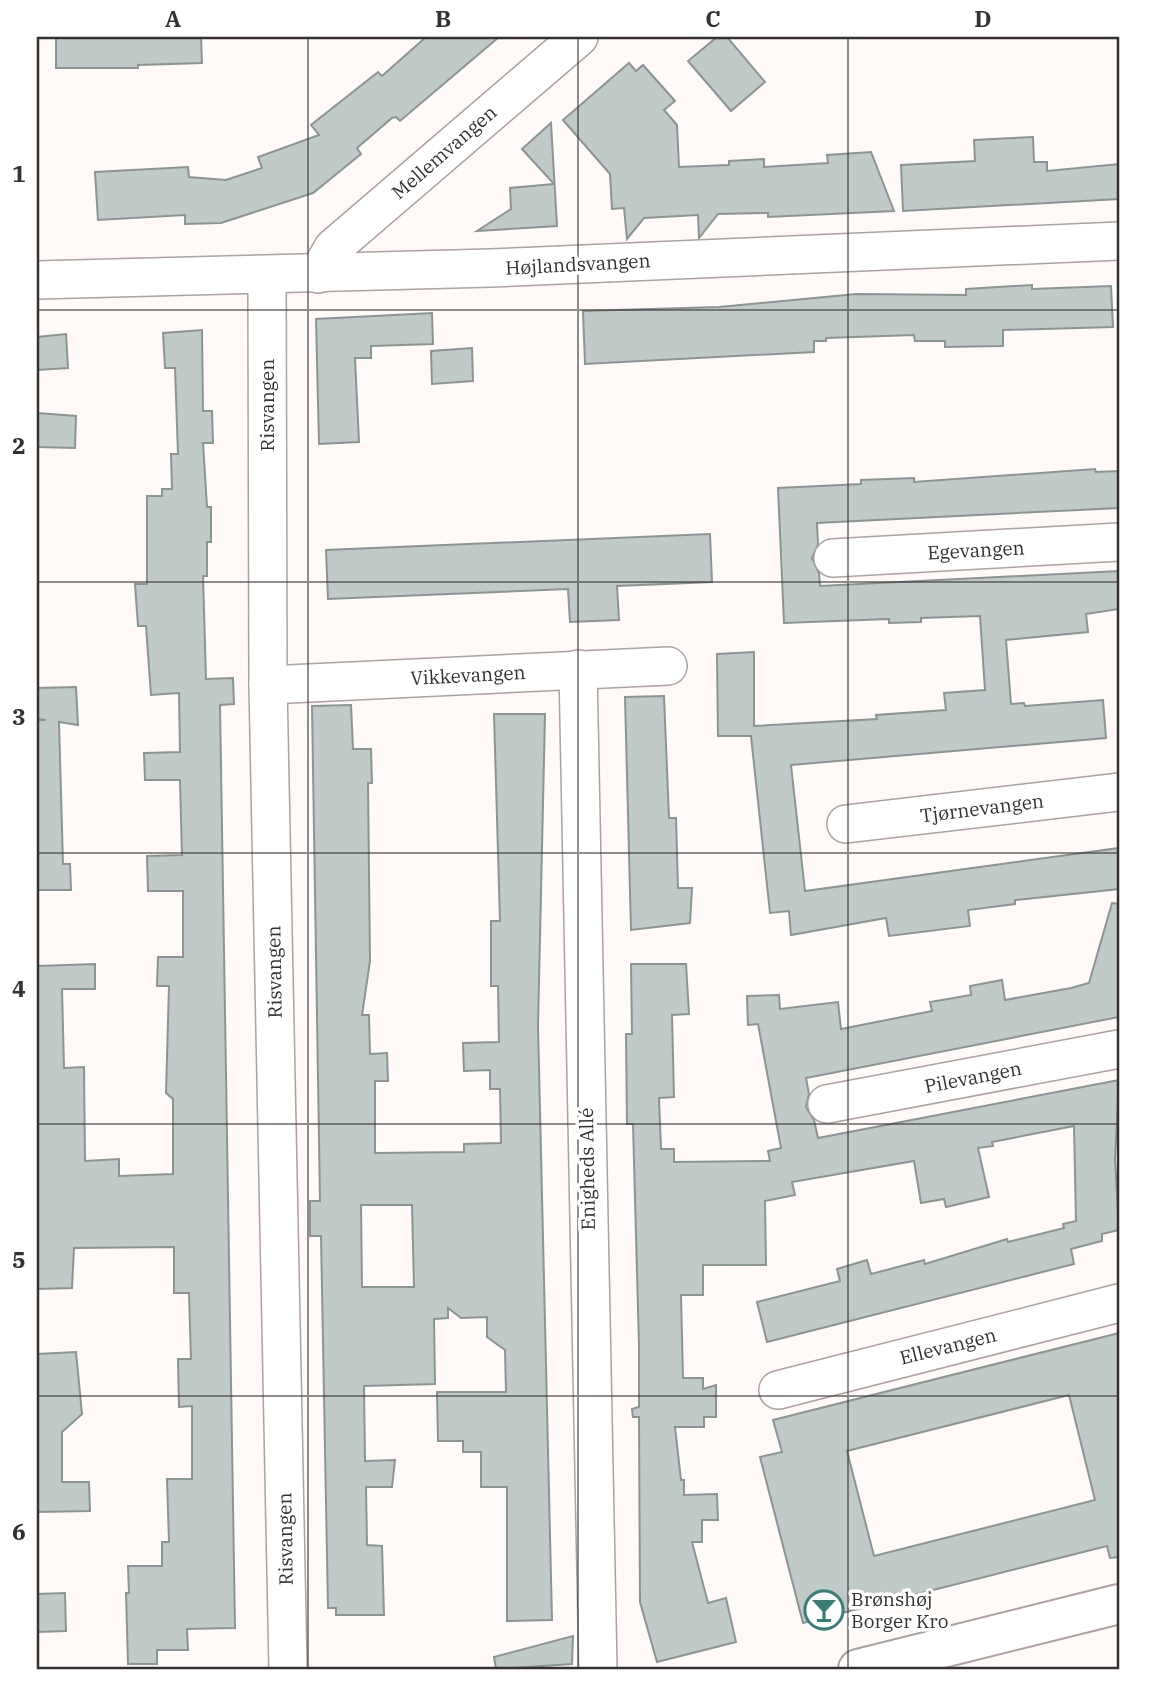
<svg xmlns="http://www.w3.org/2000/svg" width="1156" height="1706" font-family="'IBM Plex Serif',serif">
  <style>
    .building { fill: #c0cac9; stroke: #8b9593; stroke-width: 2; fill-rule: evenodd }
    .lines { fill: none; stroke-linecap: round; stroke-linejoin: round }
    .minor-casing { stroke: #aca2a1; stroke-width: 40 }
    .secondary-casing { stroke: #aca2a1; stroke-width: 42 }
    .minor { stroke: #fff; stroke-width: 37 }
    .secondary { stroke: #fff; stroke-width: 38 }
    .grid { fill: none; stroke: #353131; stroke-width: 2; stroke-opacity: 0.55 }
    .labels { text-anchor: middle; stroke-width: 7; stroke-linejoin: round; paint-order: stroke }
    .street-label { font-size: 19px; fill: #353131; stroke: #fff }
    .poi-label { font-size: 19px; fill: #353131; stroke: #fff; text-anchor: start }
    .neatline { fill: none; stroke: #353131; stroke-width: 2.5 }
    .grid-label { font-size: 23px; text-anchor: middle; font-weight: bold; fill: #353131 }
  </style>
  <rect width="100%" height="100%" fill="#fff9f8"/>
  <g class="building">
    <path d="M 56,37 L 201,37 L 202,63 L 138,65 L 138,68 L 56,68 Z"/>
    <path d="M 426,37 L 499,37 L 400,121 L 396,117 L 392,118 L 357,148 L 361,154 L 313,193 L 221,223 L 185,224 L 185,215 L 98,220 L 95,172 L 188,167 L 189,177 L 226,180 L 262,168 L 258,157 L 319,135 L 311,125 L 378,72 L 382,76 Z"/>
    <path d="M 717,37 L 727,37 L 765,82 L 731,111 L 688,61 Z"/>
    <path d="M 629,63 L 636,71 L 643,65 L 675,101 L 664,110 L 677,125 L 679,167 L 729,165 L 729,161 L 764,159 L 764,167 L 828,163 L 827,155 L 871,152 L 894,211 L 768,217 L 768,213 L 718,214 L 699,238 L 698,215 L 644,218 L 627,239 L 624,208 L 612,209 L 610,174 L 563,120 Z"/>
    <path d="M 551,123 L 557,226 L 477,231 L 511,209 L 510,188 L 554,184 L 522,149 Z"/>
    <path d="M 1033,137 L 1034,162 L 1047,162 L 1047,171 L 1119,164 L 1119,199 L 903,211 L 901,165 L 975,161 L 974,140 Z"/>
    <path d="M 1032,285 L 1032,289 L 1111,286 L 1113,327 L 1003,330 L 1003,346 L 945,347 L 945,341 L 915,341 L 914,335 L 826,338 L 826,341 L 814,341 L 814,352 L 585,364 L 583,311 L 719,307 L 856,294 L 966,295 L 966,289 Z"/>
    <path d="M 432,313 L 433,344 L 371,346 L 371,358 L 355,358 L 359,442 L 319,444 L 316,319 Z"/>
    <path d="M 202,330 L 203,411 L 212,411 L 213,443 L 203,443 L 207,507 L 211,507 L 211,542 L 207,542 L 207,576 L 203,576 L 206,679 L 233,678 L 234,704 L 220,705 L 235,1628 L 187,1629 L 188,1650 L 157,1650 L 157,1664 L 128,1664 L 126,1593 L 129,1593 L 128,1566 L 162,1566 L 162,1542 L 169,1542 L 167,1479 L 192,1479 L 192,1406 L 179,1407 L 178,1359 L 191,1359 L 189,1293 L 174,1293 L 174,1247 L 74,1248 L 72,1288 L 37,1289 L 37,966 L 95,964 L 95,989 L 62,989 L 64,1068 L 84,1067 L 85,1161 L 119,1159 L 119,1176 L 173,1174 L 173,1099 L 166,1093 L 169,986 L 157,986 L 158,957 L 183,957 L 183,891 L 148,891 L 147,856 L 182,855 L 180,780 L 145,780 L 144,753 L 180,752 L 179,693 L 151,695 L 146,626 L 138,626 L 135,584 L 147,584 L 147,496 L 162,496 L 162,489 L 172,489 L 171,454 L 178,454 L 175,368 L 165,368 L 163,333 Z"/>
    <path d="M 66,334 L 68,368 L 37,370 L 37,337 Z"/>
    <path d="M 472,348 L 473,381 L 432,384 L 431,351 Z"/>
    <path d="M 37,413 L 76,416 L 75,448 L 37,447 Z"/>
    <path d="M 1095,469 L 1096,472 L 1119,471 L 1119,508 L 817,523 L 818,545 L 812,558 L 819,573 L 820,586 L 1119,571 L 1119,609 L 1086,614 L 1088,632 L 1006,640 L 1011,704 L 1024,703 L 1025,706 L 1103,700 L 1106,738 L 791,765 L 805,891 L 1119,848 L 1119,889 L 1015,900 L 1015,904 L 968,910 L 970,926 L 889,936 L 886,918 L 791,935 L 789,911 L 770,913 L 751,736 L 718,736 L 717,654 L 754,652 L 754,726 L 877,719 L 876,715 L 946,710 L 944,693 L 985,690 L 980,616 L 921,618 L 921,622 L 889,623 L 889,619 L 784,623 L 778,488 L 861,484 L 861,480 L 914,478 L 914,482 Z"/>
    <path d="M 710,534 L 712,582 L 617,586 L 619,620 L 570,622 L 568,589 L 328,599 L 326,550 Z"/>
    <path d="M 76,687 L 78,725 L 59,722 L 63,864 L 70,864 L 71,890 L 37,890 L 37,720 L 46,720 L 37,719 L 37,688 Z"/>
    <path d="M 664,696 L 669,818 L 676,818 L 678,888 L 692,888 L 690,923 L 631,930 L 625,697 Z"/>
    <path d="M 351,705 L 353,749 L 371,749 L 372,783 L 368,783 L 370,961 L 362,1015 L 369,1015 L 370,1054 L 387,1053 L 388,1081 L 375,1081 L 375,1153 L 464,1152 L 464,1144 L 501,1143 L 500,1089 L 490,1089 L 490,1070 L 464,1071 L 463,1043 L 499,1042 L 498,986 L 491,986 L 491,921 L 500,921 L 494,714 L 545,714 L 538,1026 L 552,1620 L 507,1621 L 507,1487 L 481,1487 L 481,1452 L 463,1452 L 463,1441 L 438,1441 L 437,1392 L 506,1392 L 505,1350 L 487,1337 L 487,1317 L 461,1318 L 448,1308 L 448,1318 L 434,1319 L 435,1384 L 364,1386 L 365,1461 L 395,1460 L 392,1487 L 366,1487 L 367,1545 L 382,1546 L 384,1615 L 336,1615 L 336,1608 L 328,1608 L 321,1236 L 310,1236 L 310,1201 L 320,1201 L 312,706 ZM 361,1205 L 412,1205 L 414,1287 L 362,1287 Z"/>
    <path d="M 1112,903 L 1119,904 L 1119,1017 L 806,1078 L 809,1094 L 806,1107 L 814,1120 L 818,1138 L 1119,1080 L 1115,1159 L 1119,1230 L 1102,1234 L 1102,1241 L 1071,1249 L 1074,1264 L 767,1342 L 757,1302 L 840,1281 L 837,1269 L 867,1260 L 871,1274 L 924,1260 L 925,1264 L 1007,1239 L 1008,1242 L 1064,1228 L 1063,1224 L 1076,1221 L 1074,1126 L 992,1142 L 993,1146 L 978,1148 L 989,1197 L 946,1207 L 944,1199 L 921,1203 L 914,1161 L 792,1182 L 795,1195 L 765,1201 L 766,1265 L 703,1265 L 703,1295 L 681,1295 L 683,1378 L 703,1378 L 703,1389 L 716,1385 L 716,1417 L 704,1417 L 704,1427 L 675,1427 L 681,1480 L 684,1480 L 684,1495 L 717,1494 L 718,1520 L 702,1520 L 702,1542 L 692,1542 L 708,1603 L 726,1598 L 736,1642 L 657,1662 L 640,1602 L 639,1417 L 633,1417 L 632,1409 L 639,1407 L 639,1346 L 633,1124 L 627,1124 L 626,1034 L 632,1034 L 631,964 L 686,964 L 689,1014 L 672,1015 L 674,1097 L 659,1098 L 661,1149 L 674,1149 L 674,1162 L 770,1161 L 768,1151 L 781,1148 L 758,1024 L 748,1025 L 747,996 L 779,995 L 780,1009 L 838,1002 L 841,1029 L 932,1011 L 930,1002 L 971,995 L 970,986 L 1002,980 L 1005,1000 L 1071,988 L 1089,983 Z"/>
    <path d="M 1119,1333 L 1119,1557 L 1110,1558 L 1107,1546 L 803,1623 L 760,1457 L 782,1452 L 773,1420 ZM 1069,1395 L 1095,1500 L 874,1556 L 847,1451 Z"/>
    <path d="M 76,1352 L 82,1414 L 62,1432 L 62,1482 L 89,1482 L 90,1511 L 37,1512 L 37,1354 Z"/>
    <path d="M 65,1593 L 66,1631 L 37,1632 L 37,1594 Z"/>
    <path d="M 573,1636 L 572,1664 L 496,1669 L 494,1657 Z"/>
  </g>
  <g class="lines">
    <g class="minor-casing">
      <g id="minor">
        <path d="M 318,274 L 333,248 L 579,37"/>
        <path d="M 267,275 L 268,685 L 288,1669"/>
        <path d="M 37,280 L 491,268 L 1119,241"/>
        <path d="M 833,558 L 1119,542"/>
        <path d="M 578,669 L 598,1669"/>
        <path d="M 268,685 L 668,666"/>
        <path d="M 846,824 L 1119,792"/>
        <path d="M 827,1104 L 1119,1049"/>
        <path d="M 778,1390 L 1119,1303"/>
      </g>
    </g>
    <g class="secondary-casing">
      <path id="secondary" d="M 858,1669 L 1119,1604"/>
    </g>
    <use href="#minor" class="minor"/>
    <use href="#secondary" class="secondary"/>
  </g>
  <path class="grid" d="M 308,37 L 308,1669M 578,37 L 578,1669M 848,37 L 848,1669M 37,310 L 1119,310M 37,582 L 1119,582M 37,853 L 1119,853M 37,1124 L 1119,1124M 37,1396 L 1119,1396"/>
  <defs>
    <g id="bar-ring" transform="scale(2.0125)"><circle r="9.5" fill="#fff" stroke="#387f77" stroke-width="1.5"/><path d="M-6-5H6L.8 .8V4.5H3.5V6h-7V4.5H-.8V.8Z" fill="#387f77"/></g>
  </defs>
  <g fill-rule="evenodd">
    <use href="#bar-ring" x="824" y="1610"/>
  </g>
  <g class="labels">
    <g class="street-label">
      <text transform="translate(444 152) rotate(-41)" y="7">Mellemvangen</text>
      <text transform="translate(578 264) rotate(-3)" y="7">Højlandsvangen</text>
      <text transform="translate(267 405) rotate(-90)" y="7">Risvangen</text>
      <text transform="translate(976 550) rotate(-3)" y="7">Egevangen</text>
      <text transform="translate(468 675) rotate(-3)" y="7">Vikkevangen</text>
      <text transform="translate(982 808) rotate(-7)" y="7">Tjørnevangen</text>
      <text transform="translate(274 972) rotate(-91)" y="7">Risvangen</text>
      <text transform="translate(973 1077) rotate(-11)" y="7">Pilevangen</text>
      <text transform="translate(587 1169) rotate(-91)" y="7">Enigheds Allé</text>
      <text transform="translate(948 1346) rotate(-14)" y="7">Ellevangen</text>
      <text transform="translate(285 1539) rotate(-91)" y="7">Risvangen</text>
    </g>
    <g class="poi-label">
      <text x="851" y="1606">Brønshøj<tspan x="851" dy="22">Borger Kro</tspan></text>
    </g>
  </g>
  <rect width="1156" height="1706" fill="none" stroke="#ffffff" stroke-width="77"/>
  <rect x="38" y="38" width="1080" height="1630" class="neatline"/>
  <g class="grid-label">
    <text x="173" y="27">A</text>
    <text x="443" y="27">B</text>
    <text x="713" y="27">C</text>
    <text x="983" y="27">D</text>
    <text x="19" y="182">1</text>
    <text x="19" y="454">2</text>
    <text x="19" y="725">3</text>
    <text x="19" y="997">4</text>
    <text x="19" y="1268">5</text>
    <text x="19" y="1540">6</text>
  </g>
</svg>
